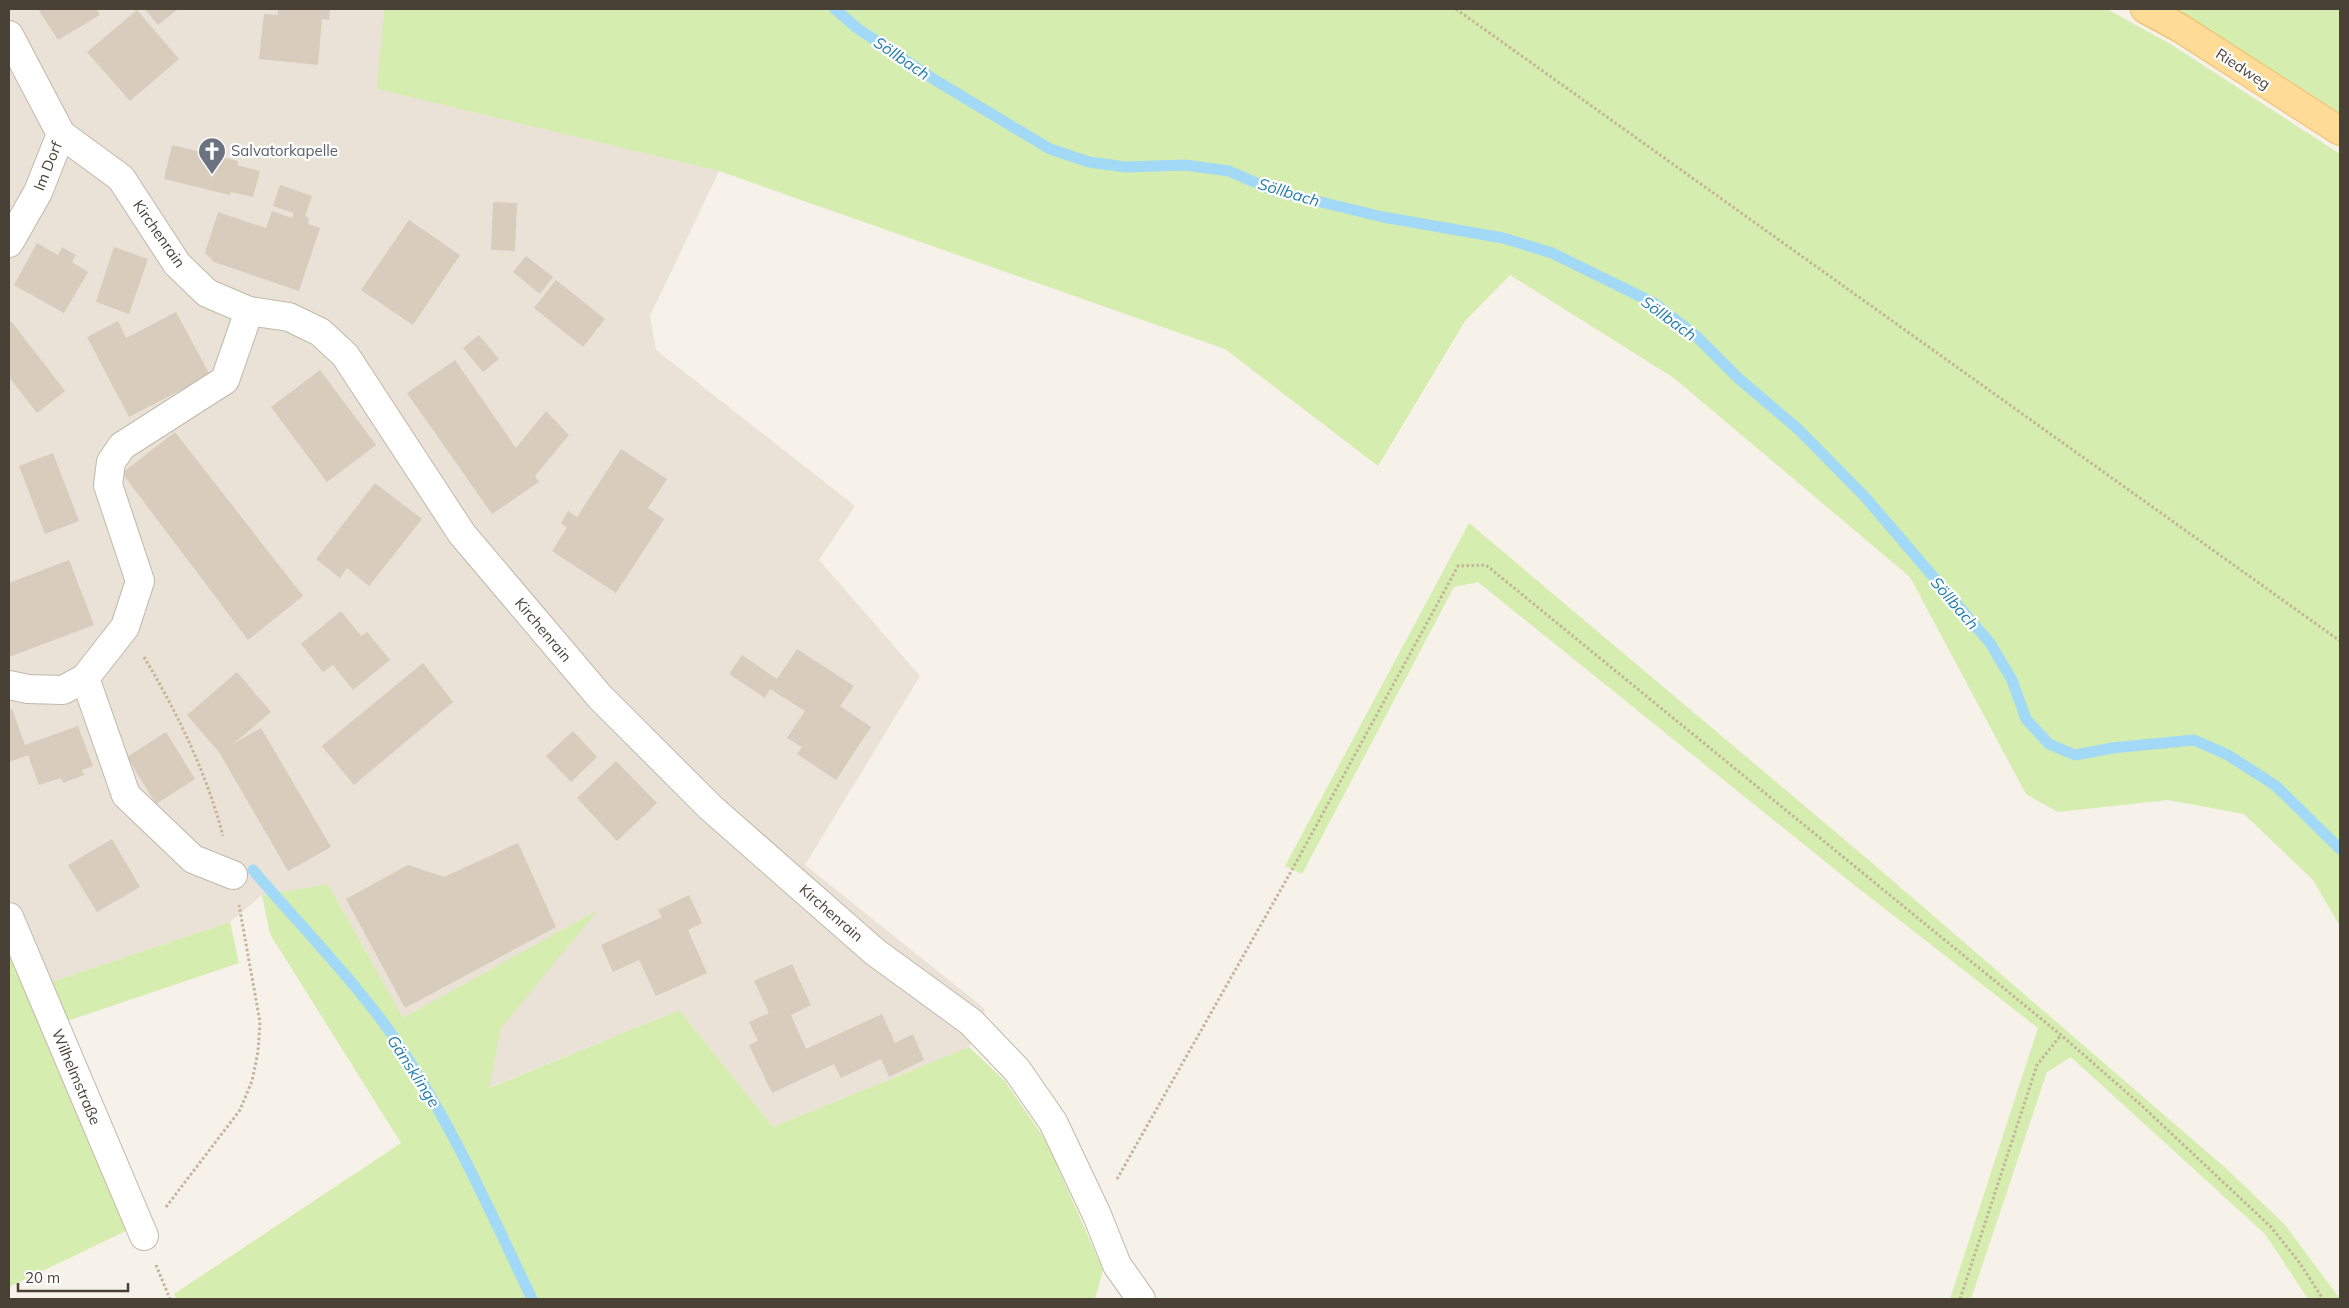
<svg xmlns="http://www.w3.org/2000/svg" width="2349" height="1308" font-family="Mulish,sans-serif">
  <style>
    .residential { fill: #eae2d6 }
    .green { fill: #d5edae }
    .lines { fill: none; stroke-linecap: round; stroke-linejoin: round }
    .stream { stroke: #a1d9f7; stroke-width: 11 }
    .building { fill: #d8ccbd }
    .minor-casing { stroke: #c2b8aa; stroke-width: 30 }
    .major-casing { stroke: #eeb95e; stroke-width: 30 }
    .path { stroke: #c5b39a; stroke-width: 3; stroke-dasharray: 2.5 2.5; stroke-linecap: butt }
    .minor { stroke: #fff; stroke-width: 28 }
    .major { stroke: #ffdb98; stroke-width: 28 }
    .labels { text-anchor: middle; stroke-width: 4.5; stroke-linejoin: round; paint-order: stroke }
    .street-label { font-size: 15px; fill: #4a4136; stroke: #fff }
    .worship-label { font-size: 15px; fill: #5b616d; stroke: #fff; text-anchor: start }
    .water-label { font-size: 16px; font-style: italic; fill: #237dae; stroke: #fff }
  </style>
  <rect width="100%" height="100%" fill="#f6f1e9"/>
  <path class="residential" d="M 9,9 L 384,9 L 378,89 L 719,171 L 650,316 L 656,350 L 855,506 L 819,560 L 920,676 L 805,865 L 985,1009 L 969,1047 L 773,1127 L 679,1010 L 488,1088 L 450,993 L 403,1018 L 328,884 L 262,895 L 230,922 L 45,984 L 9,898 Z"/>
  <g class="green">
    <path d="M 384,9 L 2107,9 L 2172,45 L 2340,154 L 2340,926 L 2313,880 L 2244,814 L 2168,800 L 2058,812 L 2026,794 L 1910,577 L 1674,378 L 1510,275 L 1465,321 L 1378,466 L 1225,349 L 719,171 L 377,89 Z"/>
    <path d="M 2176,9 L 2340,9 L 2340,113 Z"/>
    <path d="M 1469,523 L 1871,862 L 2229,1171 L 2285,1225 L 2340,1299 L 2308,1299 L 2265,1234 L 2071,1057 L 2047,1072 L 1971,1299 L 1950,1299 L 2038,1028 L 1853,884 L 1478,582 L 1454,587 L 1302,874 L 1285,866 Z"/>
    <path d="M 328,884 L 403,1018 L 598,910 L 501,1028 L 489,1088 L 679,1010 L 773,1127 L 969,1047 L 1004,1080 L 1046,1141 L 1103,1270 L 1095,1299 L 177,1299 L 174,1294 L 401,1143 L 270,934 L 262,895 Z"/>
    <path d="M 230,922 L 239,963 L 61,1023 L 45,984 Z"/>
    <path d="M 9,951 L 132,1228 L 9,1287 Z"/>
  </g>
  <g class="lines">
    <g class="stream">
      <path d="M 835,9 L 857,28 L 935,80 L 1050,149 L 1089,162 L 1126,167 L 1185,165 L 1229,171 L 1275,191 L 1383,217 L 1503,238 L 1552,253 L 1654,303 L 1694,334 L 1738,378 L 1798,429 L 1865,497 L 1990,643 L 2012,680 L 2026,719 L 2049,744 L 2075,755 L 2112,748 L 2194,740 L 2228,755 L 2276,786 L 2340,849"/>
      <path d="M 253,870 C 303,929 366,992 407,1057 C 456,1134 493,1217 532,1299"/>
    </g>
  </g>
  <g class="building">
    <path d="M 38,9 L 97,9 L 100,15 L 58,40 Z"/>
    <path d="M 145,9 L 178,9 L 158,25 Z"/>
    <path d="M 278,9 L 330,9 L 329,20 L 322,19 L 318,65 L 259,59 L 264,14 L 278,15 Z"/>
    <path d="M 137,10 L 179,59 L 130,101 L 87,52 Z"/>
    <path d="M 172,145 L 238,161 L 237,165 L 260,171 L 253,197 L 231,192 L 230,195 L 164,179 Z"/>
    <path d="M 280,185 L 312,196 L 305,216 L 309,218 L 308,224 L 320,228 L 299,291 L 214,262 L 205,253 L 218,212 L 266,228 L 272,211 L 292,218 L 294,213 L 273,206 Z"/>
    <path d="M 493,202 L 517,203 L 515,251 L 491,250 Z"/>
    <path d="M 409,220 L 460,255 L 413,325 L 361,290 Z"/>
    <path d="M 37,243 L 58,255 L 62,247 L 76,255 L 72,262 L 88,272 L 64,313 L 14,285 Z"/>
    <path d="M 114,247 L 148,259 L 129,314 L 96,302 Z"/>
    <path d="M 526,256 L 553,277 L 540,294 L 513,272 Z"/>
    <path d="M 556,280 L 605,319 L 583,347 L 534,308 Z"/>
    <path d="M 176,312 L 210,375 L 129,417 L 87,337 L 118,321 L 126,338 Z"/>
    <path d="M 11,321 L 65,391 L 37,413 L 9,377 L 9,323 Z"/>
    <path d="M 479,335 L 499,359 L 483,372 L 463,348 Z"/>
    <path d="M 455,360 L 516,448 L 546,411 L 569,435 L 535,476 L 539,482 L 492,514 L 407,393 Z"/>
    <path d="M 320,370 L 376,445 L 327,482 L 271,407 Z"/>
    <path d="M 175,432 L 303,596 L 248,640 L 122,473 Z"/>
    <path d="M 621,449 L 667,479 L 648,508 L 664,519 L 616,593 L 552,551 L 567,528 L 561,523 L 568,511 L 577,517 Z"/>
    <path d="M 53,453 L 79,521 L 45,534 L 19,466 Z"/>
    <path d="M 375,483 L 422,519 L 369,586 L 347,568 L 340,578 L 316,559 Z"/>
    <path d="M 69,560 L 94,625 L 9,657 L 9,583 Z"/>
    <path d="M 341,611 L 361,636 L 367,632 L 390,660 L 353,690 L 333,665 L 323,672 L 301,644 Z"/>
    <path d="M 797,649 L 854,686 L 840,706 L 871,727 L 836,780 L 797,754 L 802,747 L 787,738 L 805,711 L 770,689 L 765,698 L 729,674 L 742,655 L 777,679 Z"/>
    <path d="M 423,663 L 453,702 L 354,785 L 322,746 Z"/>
    <path d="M 237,672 L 271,712 L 233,744 L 261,728 L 331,847 L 288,871 L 219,752 L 187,715 Z"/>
    <path d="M 12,709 L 25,745 L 78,726 L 93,766 L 82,770 L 84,775 L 63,783 L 61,778 L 39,785 L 28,755 L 9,762 L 9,710 Z"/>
    <path d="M 573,731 L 597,757 L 571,782 L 546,756 Z"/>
    <path d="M 166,732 L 195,779 L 156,804 L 127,757 Z"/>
    <path d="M 616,761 L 657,803 L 617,841 L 577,798 Z"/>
    <path d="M 112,839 L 140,887 L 97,912 L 68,865 Z"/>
    <path d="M 518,843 L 556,927 L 405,1008 L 346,899 L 408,865 L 444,877 Z"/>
    <path d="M 689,895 L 702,923 L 688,930 L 707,973 L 656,996 L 639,960 L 613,972 L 601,945 L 662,917 L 658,910 Z"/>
    <path d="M 792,964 L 811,1005 L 791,1015 L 806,1049 L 882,1014 L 895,1043 L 913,1034 L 924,1060 L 889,1077 L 881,1059 L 841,1078 L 834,1064 L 772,1093 L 749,1045 L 758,1041 L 749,1022 L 769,1013 L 754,981 Z"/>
  </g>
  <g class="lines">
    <g class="minor-casing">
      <g id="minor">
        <path d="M 9,35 L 61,134 L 121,178 L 177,264 L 207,293 L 249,311 L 289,317 L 320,332 L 345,355 L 462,534 L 600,697 L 711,808 L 875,952 L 971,1022 L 1017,1070 L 1053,1122 L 1097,1215 L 1117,1265 L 1141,1299"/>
        <path d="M 9,243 L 38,192 L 61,134"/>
        <path d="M 85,678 L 126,795 L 193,859 L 233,875"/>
        <path d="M 9,685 L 28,689 L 63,690 L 85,678 L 125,627 L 140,581 L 108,485 L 111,462 L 122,446 L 225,380 L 249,311"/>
        <path d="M 9,917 L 144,1236"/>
      </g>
    </g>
    <g class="major-casing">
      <path id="major" d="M 2145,9 L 2180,28 L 2340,131"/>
    </g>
    <g class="path">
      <path d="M 1456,9 L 2340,641"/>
      <path d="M 144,657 C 177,712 207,774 223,836"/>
      <path d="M 1117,1179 L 1293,868 L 1458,566 L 1486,565 L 2061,1035 L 2141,1105 L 2271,1227 L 2299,1262 L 2323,1299"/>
      <path d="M 166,1207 L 240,1110 L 252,1081 L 258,1052 L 260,1022 L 239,905"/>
      <path d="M 156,1265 L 170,1299"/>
      <path d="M 1960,1299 L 2037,1065 L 2061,1035"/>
    </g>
    <use href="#minor" class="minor"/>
    <use href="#major" class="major"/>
  </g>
  <defs>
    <g id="church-pin" transform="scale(1.4375)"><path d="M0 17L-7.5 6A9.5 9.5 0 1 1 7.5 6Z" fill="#6b7280" stroke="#fff"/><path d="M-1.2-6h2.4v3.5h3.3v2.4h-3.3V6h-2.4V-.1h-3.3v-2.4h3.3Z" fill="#fff"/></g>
  </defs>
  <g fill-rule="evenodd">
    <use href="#church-pin" x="212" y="151"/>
  </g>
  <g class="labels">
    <g class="street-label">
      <text transform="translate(2243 69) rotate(33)" y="5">Riedweg</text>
      <text transform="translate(48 166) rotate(-68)" y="5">Im Dorf</text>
      <text transform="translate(159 234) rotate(55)" y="5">Kirchenrain</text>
      <text transform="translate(543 630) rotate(50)" y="5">Kirchenrain</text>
      <text transform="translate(831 913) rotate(41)" y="5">Kirchenrain</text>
      <text transform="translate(76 1077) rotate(67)" y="5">Wilhelmstraße</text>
    </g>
    <g class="worship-label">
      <text x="231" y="156">Salvatorkapelle</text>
    </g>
    <g class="water-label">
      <text transform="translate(902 58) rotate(34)" y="6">Söllbach</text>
      <text transform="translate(1289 192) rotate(17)" y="6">Söllbach</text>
      <text transform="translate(1669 318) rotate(36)" y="6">Söllbach</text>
      <text transform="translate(1955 603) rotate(49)" y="6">Söllbach</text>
      <text transform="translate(414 1071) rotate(57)" y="6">Gänsklinge</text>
    </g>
  </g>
  <rect width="2349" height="1308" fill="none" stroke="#4a4136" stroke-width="20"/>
  <path d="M18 1283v8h110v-8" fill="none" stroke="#4a4136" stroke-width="2.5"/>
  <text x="25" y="1283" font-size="15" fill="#4a4136" stroke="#ffffff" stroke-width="4" paint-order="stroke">20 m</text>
</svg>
